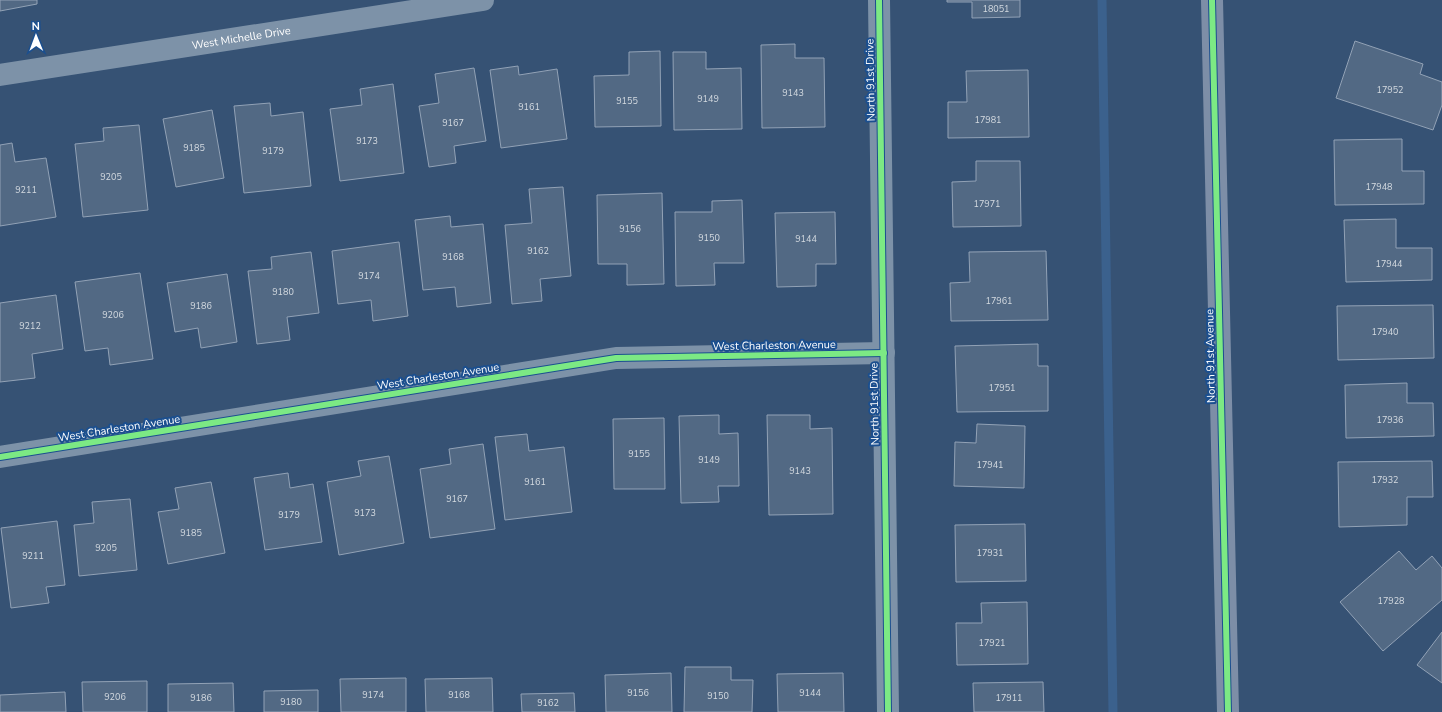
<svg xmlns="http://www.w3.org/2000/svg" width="1442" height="712" font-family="'Nunito Sans',sans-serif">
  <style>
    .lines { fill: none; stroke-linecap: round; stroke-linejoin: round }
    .stream { stroke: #3b618d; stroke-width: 9 }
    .building { fill: #526984; stroke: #92a2b6 }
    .minor { stroke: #7d92a8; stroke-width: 22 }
    .major { stroke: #7d8ea7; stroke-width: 22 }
    .cycleway-casing { stroke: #1b4f8f; stroke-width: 8 }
    .cycleway { stroke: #7ce984; stroke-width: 6 }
    .labels { text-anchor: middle; stroke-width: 4; stroke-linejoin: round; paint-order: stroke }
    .number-label { font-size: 9px; fill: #d4dae0 }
    .street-label { font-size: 11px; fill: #fff; stroke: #1b4f8f }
  </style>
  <rect width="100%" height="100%" fill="#365274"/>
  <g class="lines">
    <path class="stream" d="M 1102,0 L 1113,712"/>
  </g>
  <g class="building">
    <path d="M 0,0 L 37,0 L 37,4 L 0,11 Z"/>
    <path d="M 947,0 L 1020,0 L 1020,17 L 972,18 L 972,2 L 947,2 Z"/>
    <path d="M 1355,41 L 1423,64 L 1420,74 L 1442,82 L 1442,105 L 1433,130 L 1336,98 Z"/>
    <path d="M 795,44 L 795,58 L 824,58 L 825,127 L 762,128 L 761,45 Z"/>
    <path d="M 660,51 L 661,126 L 595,127 L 594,76 L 629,75 L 629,52 Z"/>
    <path d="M 673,52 L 706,52 L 706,69 L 741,68 L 742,129 L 674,130 Z"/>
    <path d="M 518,66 L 519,75 L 557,69 L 567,139 L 501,148 L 490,70 Z"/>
    <path d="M 474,68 L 486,141 L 454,146 L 456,163 L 429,167 L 419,106 L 439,103 L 435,74 Z"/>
    <path d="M 1028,70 L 1029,137 L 948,138 L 948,102 L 967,102 L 966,71 Z"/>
    <path d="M 393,84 L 404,173 L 340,181 L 330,109 L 362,105 L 360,89 Z"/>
    <path d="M 270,103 L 271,116 L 303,112 L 311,186 L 244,193 L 234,106 Z"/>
    <path d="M 212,110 L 224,178 L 176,187 L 163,119 Z"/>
    <path d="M 139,125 L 148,210 L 83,217 L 75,144 L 104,141 L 103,128 Z"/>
    <path d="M 1402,139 L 1402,171 L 1424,171 L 1424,204 L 1335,205 L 1334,140 Z"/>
    <path d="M 12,143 L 15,162 L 46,158 L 56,217 L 0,226 L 0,145 Z"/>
    <path d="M 976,161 L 1020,161 L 1021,226 L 953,227 L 952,182 L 976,181 Z"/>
    <path d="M 563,187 L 571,276 L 540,279 L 542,301 L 512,304 L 505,225 L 532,223 L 529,189 Z"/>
    <path d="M 662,193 L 664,284 L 627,285 L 627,264 L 598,264 L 597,195 Z"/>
    <path d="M 742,200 L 744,263 L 714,263 L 715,285 L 676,286 L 675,212 L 712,212 L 712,201 Z"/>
    <path d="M 835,212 L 836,264 L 816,264 L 816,286 L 777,287 L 775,213 Z"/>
    <path d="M 450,216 L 451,227 L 483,224 L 491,303 L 457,307 L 455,287 L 423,290 L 415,220 Z"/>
    <path d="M 1396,219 L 1396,248 L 1432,248 L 1432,280 L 1346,282 L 1344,220 Z"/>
    <path d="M 399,242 L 408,316 L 373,321 L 371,300 L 338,304 L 332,251 Z"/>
    <path d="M 1046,251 L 1048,320 L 951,321 L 950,283 L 970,282 L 969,252 Z"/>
    <path d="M 311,252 L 319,313 L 287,317 L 290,340 L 257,344 L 248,271 L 272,269 L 271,257 Z"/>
    <path d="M 140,273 L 153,359 L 110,365 L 108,348 L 85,351 L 75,282 Z"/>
    <path d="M 227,274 L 237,342 L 201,348 L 198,328 L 175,332 L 167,283 Z"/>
    <path d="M 56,295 L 63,349 L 32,354 L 35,378 L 0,382 L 0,303 Z"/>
    <path d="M 1433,305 L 1434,358 L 1338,360 L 1337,306 Z"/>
    <path d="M 1038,344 L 1038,366 L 1048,366 L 1048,411 L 957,412 L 955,346 Z"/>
    <path d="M 1407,383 L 1407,403 L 1433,403 L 1434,436 L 1346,438 L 1345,385 Z"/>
    <path d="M 719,415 L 719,434 L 738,433 L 739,486 L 718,486 L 719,502 L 681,503 L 679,416 Z"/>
    <path d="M 767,415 L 810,415 L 810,429 L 832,428 L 833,514 L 769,515 Z"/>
    <path d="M 664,418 L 665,489 L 614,489 L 613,419 Z"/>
    <path d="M 977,424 L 1025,426 L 1024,488 L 954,486 L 955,442 L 976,443 Z"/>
    <path d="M 527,434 L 529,451 L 564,447 L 572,512 L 505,520 L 495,437 Z"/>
    <path d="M 483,444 L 495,529 L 430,538 L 420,469 L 451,464 L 449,449 Z"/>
    <path d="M 389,456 L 404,543 L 339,555 L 327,482 L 361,476 L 358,461 Z"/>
    <path d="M 1432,461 L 1433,497 L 1407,497 L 1407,525 L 1339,527 L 1338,462 Z"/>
    <path d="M 288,473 L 290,488 L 313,484 L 322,542 L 265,550 L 254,478 Z"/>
    <path d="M 211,482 L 225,553 L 168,564 L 158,512 L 179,509 L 175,488 Z"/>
    <path d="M 130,499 L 137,570 L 79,576 L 74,525 L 94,523 L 92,502 Z"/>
    <path d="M 57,521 L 65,585 L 46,587 L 49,603 L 11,608 L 1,528 Z"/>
    <path d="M 1025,524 L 1026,581 L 956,582 L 955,525 Z"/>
    <path d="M 1399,551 L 1416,570 L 1432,556 L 1442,568 L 1442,600 L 1383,651 L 1340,602 Z"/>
    <path d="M 1027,602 L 1028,664 L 957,665 L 956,623 L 982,623 L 981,603 Z"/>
    <path d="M 1442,632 L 1442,683 L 1417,665 Z"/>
    <path d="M 685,667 L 731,667 L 731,680 L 753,680 L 752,712 L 684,712 Z"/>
    <path d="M 671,673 L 672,712 L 606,712 L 605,675 Z"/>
    <path d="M 843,673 L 844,712 L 778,712 L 777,674 Z"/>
    <path d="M 406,678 L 406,712 L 341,712 L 340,679 Z"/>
    <path d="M 492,678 L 493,712 L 426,712 L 425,679 Z"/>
    <path d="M 147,681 L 147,712 L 83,712 L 82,682 Z"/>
    <path d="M 1043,682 L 1044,712 L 974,712 L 973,683 Z"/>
    <path d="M 233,683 L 234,712 L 168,712 L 168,684 Z"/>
    <path d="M 318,690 L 318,712 L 264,712 L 264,691 Z"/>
    <path d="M 65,692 L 66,712 L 0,712 L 0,695 Z"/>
    <path d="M 574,693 L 575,712 L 522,712 L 521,694 Z"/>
  </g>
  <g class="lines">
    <g class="minor">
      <path d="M 879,0 L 888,712"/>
      <path id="s1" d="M 0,75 L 483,0"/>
      <path d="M 0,457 L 616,358 L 884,353"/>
    </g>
    <path class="major" d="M 1212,0 L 1228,712"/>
    <g class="cycleway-casing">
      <g id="cycleway">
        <path d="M 879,0 L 888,712"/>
        <path d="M 1212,0 L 1228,712"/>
        <path d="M 0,457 L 616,358 L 884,353"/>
      </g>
    </g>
    <use href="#cycleway" class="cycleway"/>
  </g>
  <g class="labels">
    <g class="number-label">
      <text x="996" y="12">18051</text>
      <text x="1390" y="93">17952</text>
      <text x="793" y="96">9143</text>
      <text x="708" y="102">9149</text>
      <text x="627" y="104">9155</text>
      <text x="529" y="110">9161</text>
      <text x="988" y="123">17981</text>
      <text x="453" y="126">9167</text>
      <text x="367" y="144">9173</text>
      <text x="194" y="151">9185</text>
      <text x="273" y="154">9179</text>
      <text x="111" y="180">9205</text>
      <text x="1379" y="190">17948</text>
      <text x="26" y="193">9211</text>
      <text x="987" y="207">17971</text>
      <text x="630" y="232">9156</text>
      <text x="709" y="241">9150</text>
      <text x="806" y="242">9144</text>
      <text x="538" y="254">9162</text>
      <text x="453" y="260">9168</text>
      <text x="1389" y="267">17944</text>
      <text x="369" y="279">9174</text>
      <text x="283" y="295">9180</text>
      <text x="999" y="304">17961</text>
      <text x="201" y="309">9186</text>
      <text x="113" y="318">9206</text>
      <text x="30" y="329">9212</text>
      <text x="1385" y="335">17940</text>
      <text x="1002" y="391">17951</text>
      <text x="1390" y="423">17936</text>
      <text x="639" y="457">9155</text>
      <text x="709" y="463">9149</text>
      <text x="990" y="468">17941</text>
      <text x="800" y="474">9143</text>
      <text x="1385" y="483">17932</text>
      <text x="535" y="485">9161</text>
      <text x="457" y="502">9167</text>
      <text x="365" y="516">9173</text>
      <text x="289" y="518">9179</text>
      <text x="191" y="536">9185</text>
      <text x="106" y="551">9205</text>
      <text x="990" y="556">17931</text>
      <text x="33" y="559">9211</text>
      <text x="1391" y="604">17928</text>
      <text x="992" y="646">17921</text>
      <text x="638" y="696">9156</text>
      <text x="810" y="696">9144</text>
      <text x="373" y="698">9174</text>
      <text x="459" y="698">9168</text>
      <text x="718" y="699">9150</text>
      <text x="115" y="700">9206</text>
      <text x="201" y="701">9186</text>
      <text x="1009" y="701">17911</text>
      <text x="291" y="705">9180</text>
      <text x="548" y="706">9162</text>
    </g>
    <g class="street-label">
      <text dy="4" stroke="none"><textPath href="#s1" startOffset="244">West Michelle Drive</textPath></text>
      <text transform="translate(870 80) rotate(-91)" y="4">North 91st Drive</text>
      <text transform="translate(774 345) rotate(-1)" y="4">West Charleston Avenue</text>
      <text transform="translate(1210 356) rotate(-91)" y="4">North 91st Avenue</text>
      <text transform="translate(438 376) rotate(-9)" y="4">West Charleston Avenue</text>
      <text transform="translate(874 404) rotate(-91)" y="4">North 91st Drive</text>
      <text transform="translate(119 428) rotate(-9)" y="4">West Charleston Avenue</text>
    </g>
  </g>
  <g transform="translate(36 36) rotate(359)" stroke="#1b4f8f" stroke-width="3" paint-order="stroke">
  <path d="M0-3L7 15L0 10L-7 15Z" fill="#ffffff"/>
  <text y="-6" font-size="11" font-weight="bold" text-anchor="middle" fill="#ffffff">N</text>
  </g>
</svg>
